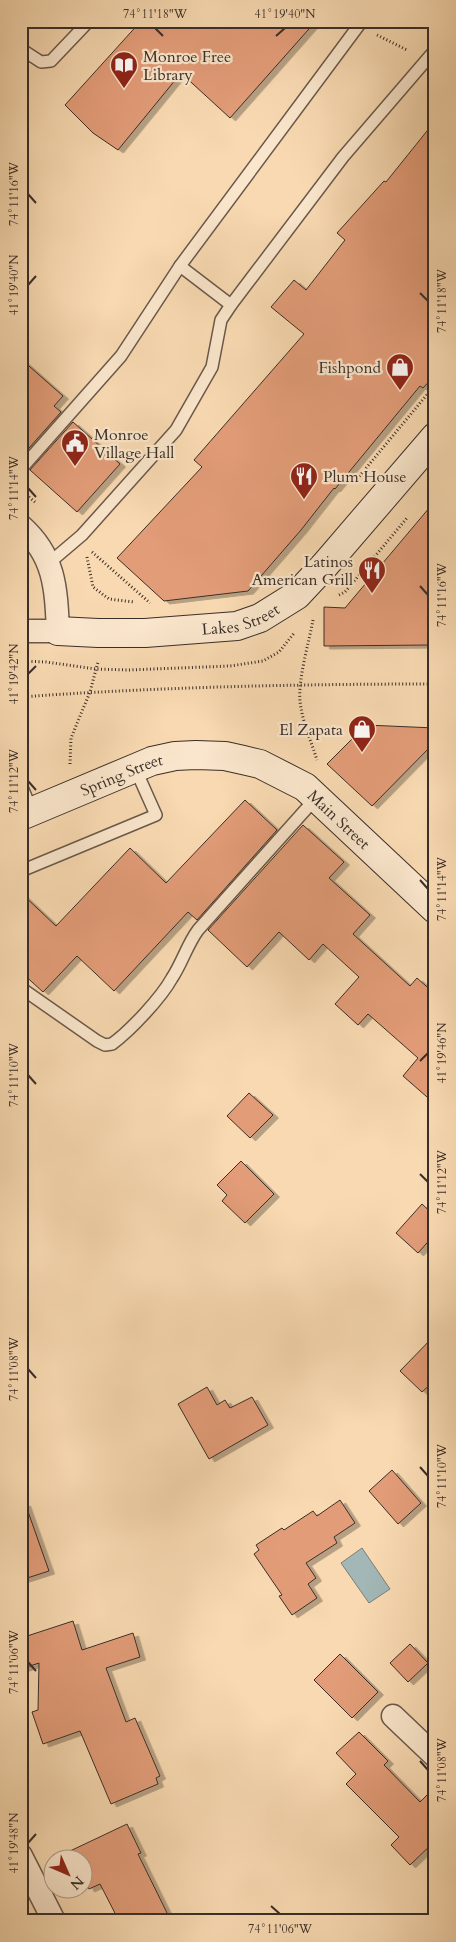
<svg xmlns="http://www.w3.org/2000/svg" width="456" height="1942" font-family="Cardo,serif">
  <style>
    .water { fill: #a2b7b6; stroke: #78807d }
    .building { fill: #e29c78; stroke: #3a2e28; filter: url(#shadow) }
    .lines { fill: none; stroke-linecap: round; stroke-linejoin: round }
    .lane-casing { stroke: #6a594a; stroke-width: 14 }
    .street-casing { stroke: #6a594a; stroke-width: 25 }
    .secondary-casing { stroke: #3a2e28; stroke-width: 30 }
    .path { stroke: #3a2e28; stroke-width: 3; stroke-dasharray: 1 2.5; stroke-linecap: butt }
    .lane { stroke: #fae6cc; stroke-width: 11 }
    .street { stroke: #fae6cc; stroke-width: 22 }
    .secondary { stroke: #fae6cc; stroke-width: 28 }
    .ticks { fill: none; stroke: #3a2e28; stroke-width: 2 }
    .labels { text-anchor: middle; stroke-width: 4.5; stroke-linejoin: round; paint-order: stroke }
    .poi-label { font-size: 16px; fill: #3a2e28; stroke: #fae6cc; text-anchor: start }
    .street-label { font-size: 16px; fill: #3a2e28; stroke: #fae6cc }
    .neatline { fill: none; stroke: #3a2e28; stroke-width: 2 }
    .ticks-label { font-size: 12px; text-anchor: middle; fill: #3a2e28 }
  </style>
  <defs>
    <filter id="shadow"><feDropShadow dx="5.5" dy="3" stdDeviation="0" flood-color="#0004"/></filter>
  </defs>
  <rect width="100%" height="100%" fill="#f8d9b1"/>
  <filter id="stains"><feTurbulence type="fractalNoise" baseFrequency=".004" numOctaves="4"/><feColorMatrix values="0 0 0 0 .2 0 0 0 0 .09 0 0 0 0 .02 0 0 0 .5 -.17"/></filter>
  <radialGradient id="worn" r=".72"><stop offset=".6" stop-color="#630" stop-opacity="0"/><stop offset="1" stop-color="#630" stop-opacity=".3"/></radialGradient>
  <path class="water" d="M 362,1548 L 390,1589 L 369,1603 L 341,1563 Z"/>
  <g class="building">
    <path d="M 141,21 L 316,21 L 230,118 L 181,73 L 118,150 L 93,133 L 65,105 Z"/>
    <path d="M 435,121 L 435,375 L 423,388 L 420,386 L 335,489 L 334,488 L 301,530 L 248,591 L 164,601 L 117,558 L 202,467 L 194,460 L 304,334 L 271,307 L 294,280 L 306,290 L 345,240 L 337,233 L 384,181 L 386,182 Z"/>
    <path d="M 21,359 L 63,396 L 54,406 L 61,412 L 21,457 Z"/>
    <path d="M 73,422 L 120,464 L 77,512 L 30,470 Z"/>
    <path d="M 435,501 L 435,604 L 432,607 L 430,645 L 324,646 L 324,607 L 345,608 Z"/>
    <path d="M 366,725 L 435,728 L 435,742 L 372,806 L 327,764 Z"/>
    <path d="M 245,800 L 277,830 L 197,920 L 188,912 L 114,991 L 77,956 L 43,992 L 21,972 L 21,893 L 56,926 L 130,848 L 166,883 Z"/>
    <path d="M 303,825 L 344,862 L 329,878 L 370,915 L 353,934 L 410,986 L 417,978 L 435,994 L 435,1104 L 403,1076 L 418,1058 L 368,1014 L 358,1025 L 335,1004 L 359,977 L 323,944 L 309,960 L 279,932 L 247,967 L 208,930 Z"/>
    <path d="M 249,1093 L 273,1115 L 250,1138 L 227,1116 Z"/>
    <path d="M 241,1161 L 274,1194 L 245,1223 L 222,1201 L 227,1195 L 217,1185 Z"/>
    <path d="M 422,1204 L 435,1216 L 435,1234 L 418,1253 L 396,1233 Z"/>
    <path d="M 435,1335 L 435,1380 L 422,1392 L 400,1371 Z"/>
    <path d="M 207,1387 L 217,1405 L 225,1400 L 230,1408 L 252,1397 L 268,1425 L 209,1459 L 178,1404 Z"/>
    <path d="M 392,1470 L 421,1503 L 398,1524 L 369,1491 Z"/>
    <path d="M 340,1500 L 355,1523 L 334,1537 L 337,1543 L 306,1563 L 316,1578 L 308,1584 L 317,1598 L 292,1615 L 279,1596 L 282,1595 L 254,1554 L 259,1550 L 256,1545 L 282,1528 L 284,1530 L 313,1511 L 317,1516 Z"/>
    <path d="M 25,1503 L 49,1571 L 21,1580 L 21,1504 Z"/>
    <path d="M 73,1621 L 82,1650 L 133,1633 L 140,1657 L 106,1668 L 126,1722 L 135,1718 L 160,1776 L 156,1778 L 158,1784 L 111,1804 L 80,1731 L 43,1744 L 32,1712 L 38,1710 L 39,1663 L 21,1669 L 21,1638 Z"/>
    <path d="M 410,1644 L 428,1663 L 408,1682 L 390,1663 Z"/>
    <path d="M 340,1654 L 378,1692 L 352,1718 L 314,1680 Z"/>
    <path d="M 359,1732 L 388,1761 L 384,1765 L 420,1802 L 435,1787 L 435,1841 L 410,1865 L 391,1845 L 399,1837 L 346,1784 L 356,1774 L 336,1753 Z"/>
    <path d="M 127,1824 L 141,1853 L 138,1854 L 171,1921 L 119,1921 L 100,1884 L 89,1889 L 82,1877 L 82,1860 L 74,1860 L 70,1851 Z"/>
  </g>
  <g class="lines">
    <g class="lane-casing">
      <g id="lane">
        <path d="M 21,49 L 41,62 L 51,61 L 89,21"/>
        <path d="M 180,266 L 231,305"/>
        <path d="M 21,469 L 121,356 L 180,266 L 362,21"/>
        <path d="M 49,563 L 82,535 L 176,430 L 212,367 L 221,320 L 231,305 L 343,157 L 435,50"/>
        <path d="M 21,785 L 32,811"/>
        <path d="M 21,871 L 156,815 L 135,768"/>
        <path d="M 21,988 L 97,1041 L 105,1045 L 112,1044 C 130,1031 161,998 172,978 C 182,963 187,945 198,930 L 316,798"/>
      </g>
    </g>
    <g class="street-casing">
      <g id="street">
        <path d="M 21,526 C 55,556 56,588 58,631 L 21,631"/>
        <path d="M 393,1716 L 435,1756"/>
        <path d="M 21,1856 L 54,1921"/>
      </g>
    </g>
    <g class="secondary-casing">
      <g id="secondary">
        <path id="s1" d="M 58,631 L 98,633 L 145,633 L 237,626 L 260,618 L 297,595 L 325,565 L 435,437"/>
        <path id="s2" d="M 21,816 L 152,761 L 175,756 L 196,755 L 225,756 L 243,760 L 260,764 L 305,787 L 435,909"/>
      </g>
    </g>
    <g class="path">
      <path d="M 377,35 L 407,50"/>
      <path d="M 357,479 L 435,385"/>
      <path d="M 21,490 L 35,502"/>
      <path d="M 92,552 L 150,603"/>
      <path d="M 87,557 L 93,587 L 109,599 L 134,602"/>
      <path d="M 339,595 L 345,592 L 407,518"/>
      <path d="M 313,620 C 309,642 298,679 300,701 C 302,721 311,741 317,760"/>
      <path d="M 21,661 L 46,662 L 96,669 L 128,670 L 230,666 L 263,661 L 279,652 L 295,632"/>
      <path d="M 21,697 C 159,687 297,684 435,684"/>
      <path d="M 70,764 L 71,738 L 90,692 L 98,662"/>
    </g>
    <use href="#lane" class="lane"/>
    <use href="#street" class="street"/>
    <use href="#secondary" class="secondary"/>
  </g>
  <path class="ticks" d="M 155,28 L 163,36M 276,36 L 285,28M 28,194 L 36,203M 28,285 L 36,276M 420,293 L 428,301M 28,488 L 36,497M 420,586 L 428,595M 28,674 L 36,666M 28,781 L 36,790M 420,880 L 428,889M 420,1061 L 428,1053M 28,1075 L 36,1084M 420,1174 L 428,1182M 28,1369 L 36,1378M 420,1467 L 428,1476M 28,1662 L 36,1671M 420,1761 L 428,1770M 28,1843 L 36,1834M 271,1906 L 280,1914"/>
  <defs>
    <g id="library-pin" transform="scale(1.4375)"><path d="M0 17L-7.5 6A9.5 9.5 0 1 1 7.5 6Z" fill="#8f2418" stroke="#fae6cc"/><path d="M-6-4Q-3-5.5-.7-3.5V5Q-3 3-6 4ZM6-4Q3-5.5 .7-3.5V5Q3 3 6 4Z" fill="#fff"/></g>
    <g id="shop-pin" transform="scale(1.4375)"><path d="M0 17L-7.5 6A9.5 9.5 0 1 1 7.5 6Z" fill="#8f2418" stroke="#fae6cc"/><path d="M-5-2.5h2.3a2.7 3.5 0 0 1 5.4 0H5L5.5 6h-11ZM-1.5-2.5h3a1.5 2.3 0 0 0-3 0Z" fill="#fff"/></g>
    <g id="civic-pin" transform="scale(1.4375)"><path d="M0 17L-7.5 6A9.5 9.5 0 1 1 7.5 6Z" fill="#8f2418" stroke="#fae6cc"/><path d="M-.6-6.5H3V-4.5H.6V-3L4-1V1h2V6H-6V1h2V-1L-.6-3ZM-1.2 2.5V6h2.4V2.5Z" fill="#fff"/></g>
    <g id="restaurant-pin" transform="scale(1.4375)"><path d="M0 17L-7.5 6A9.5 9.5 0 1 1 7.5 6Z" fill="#8f2418" stroke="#fae6cc"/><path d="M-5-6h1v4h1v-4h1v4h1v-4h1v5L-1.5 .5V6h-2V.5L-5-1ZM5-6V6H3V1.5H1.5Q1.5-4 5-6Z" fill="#fff"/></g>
  </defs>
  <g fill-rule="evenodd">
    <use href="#library-pin" x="124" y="65"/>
    <use href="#shop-pin" x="400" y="367"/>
    <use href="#civic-pin" x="75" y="443"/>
    <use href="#restaurant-pin" x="304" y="476"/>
    <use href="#restaurant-pin" x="372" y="570"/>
    <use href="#shop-pin" x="362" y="729"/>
  </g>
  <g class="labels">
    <g class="poi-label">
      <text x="143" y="62">Monroe Free<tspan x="143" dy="18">Library</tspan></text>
      <text x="381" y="373" text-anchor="end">Fishpond</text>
      <text x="94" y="440">Monroe<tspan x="94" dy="18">Village Hall</tspan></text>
      <text x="323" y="482">Plum House</text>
      <text x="353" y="567" text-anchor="end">Latinos<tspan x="353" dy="18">American Grill</tspan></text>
      <text x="343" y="735" text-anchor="end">El Zapata</text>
    </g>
    <g class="street-label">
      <text dy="6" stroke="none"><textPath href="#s1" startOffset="184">Lakes Street</textPath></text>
      <text dy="6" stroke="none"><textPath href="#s2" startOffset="109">Spring Street</textPath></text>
      <text dy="6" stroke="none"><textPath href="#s2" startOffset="349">Main Street</textPath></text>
    </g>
  </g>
  <rect width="456" height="1942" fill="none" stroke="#f8d9b1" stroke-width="55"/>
  <g transform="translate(68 1874) rotate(135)"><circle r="24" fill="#fae6cc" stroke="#ad9c8a"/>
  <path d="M0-4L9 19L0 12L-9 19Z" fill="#8f2418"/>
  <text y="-8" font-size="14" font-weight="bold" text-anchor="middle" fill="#3a2e28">N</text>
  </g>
  <rect x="28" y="28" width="400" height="1886" class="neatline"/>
  <g class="ticks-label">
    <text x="155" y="18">74°11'18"W</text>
    <text x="285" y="18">41°19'40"N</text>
    <text transform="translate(14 194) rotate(-90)" y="4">74°11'16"W</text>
    <text transform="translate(14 285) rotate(-90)" y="4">41°19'40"N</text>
    <text transform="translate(442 301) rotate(-90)" y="4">74°11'18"W</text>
    <text transform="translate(14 488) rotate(-90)" y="4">74°11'14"W</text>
    <text transform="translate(442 595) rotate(-90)" y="4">74°11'16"W</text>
    <text transform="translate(14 674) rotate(-90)" y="4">41°19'42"N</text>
    <text transform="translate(14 781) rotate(-90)" y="4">74°11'12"W</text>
    <text transform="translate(442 889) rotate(-90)" y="4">74°11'14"W</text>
    <text transform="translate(442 1053) rotate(-90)" y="4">41°19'46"N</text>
    <text transform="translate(14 1075) rotate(-90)" y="4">74°11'10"W</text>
    <text transform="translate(442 1182) rotate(-90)" y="4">74°11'12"W</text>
    <text transform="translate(14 1369) rotate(-90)" y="4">74°11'08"W</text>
    <text transform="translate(442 1476) rotate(-90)" y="4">74°11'10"W</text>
    <text transform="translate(14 1662) rotate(-90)" y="4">74°11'06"W</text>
    <text transform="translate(442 1770) rotate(-90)" y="4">74°11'08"W</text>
    <text transform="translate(14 1843) rotate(-90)" y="4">41°19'48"N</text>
    <text x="280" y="1933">74°11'06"W</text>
  </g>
  <rect width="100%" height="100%" filter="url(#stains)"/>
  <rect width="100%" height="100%" fill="url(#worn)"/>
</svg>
